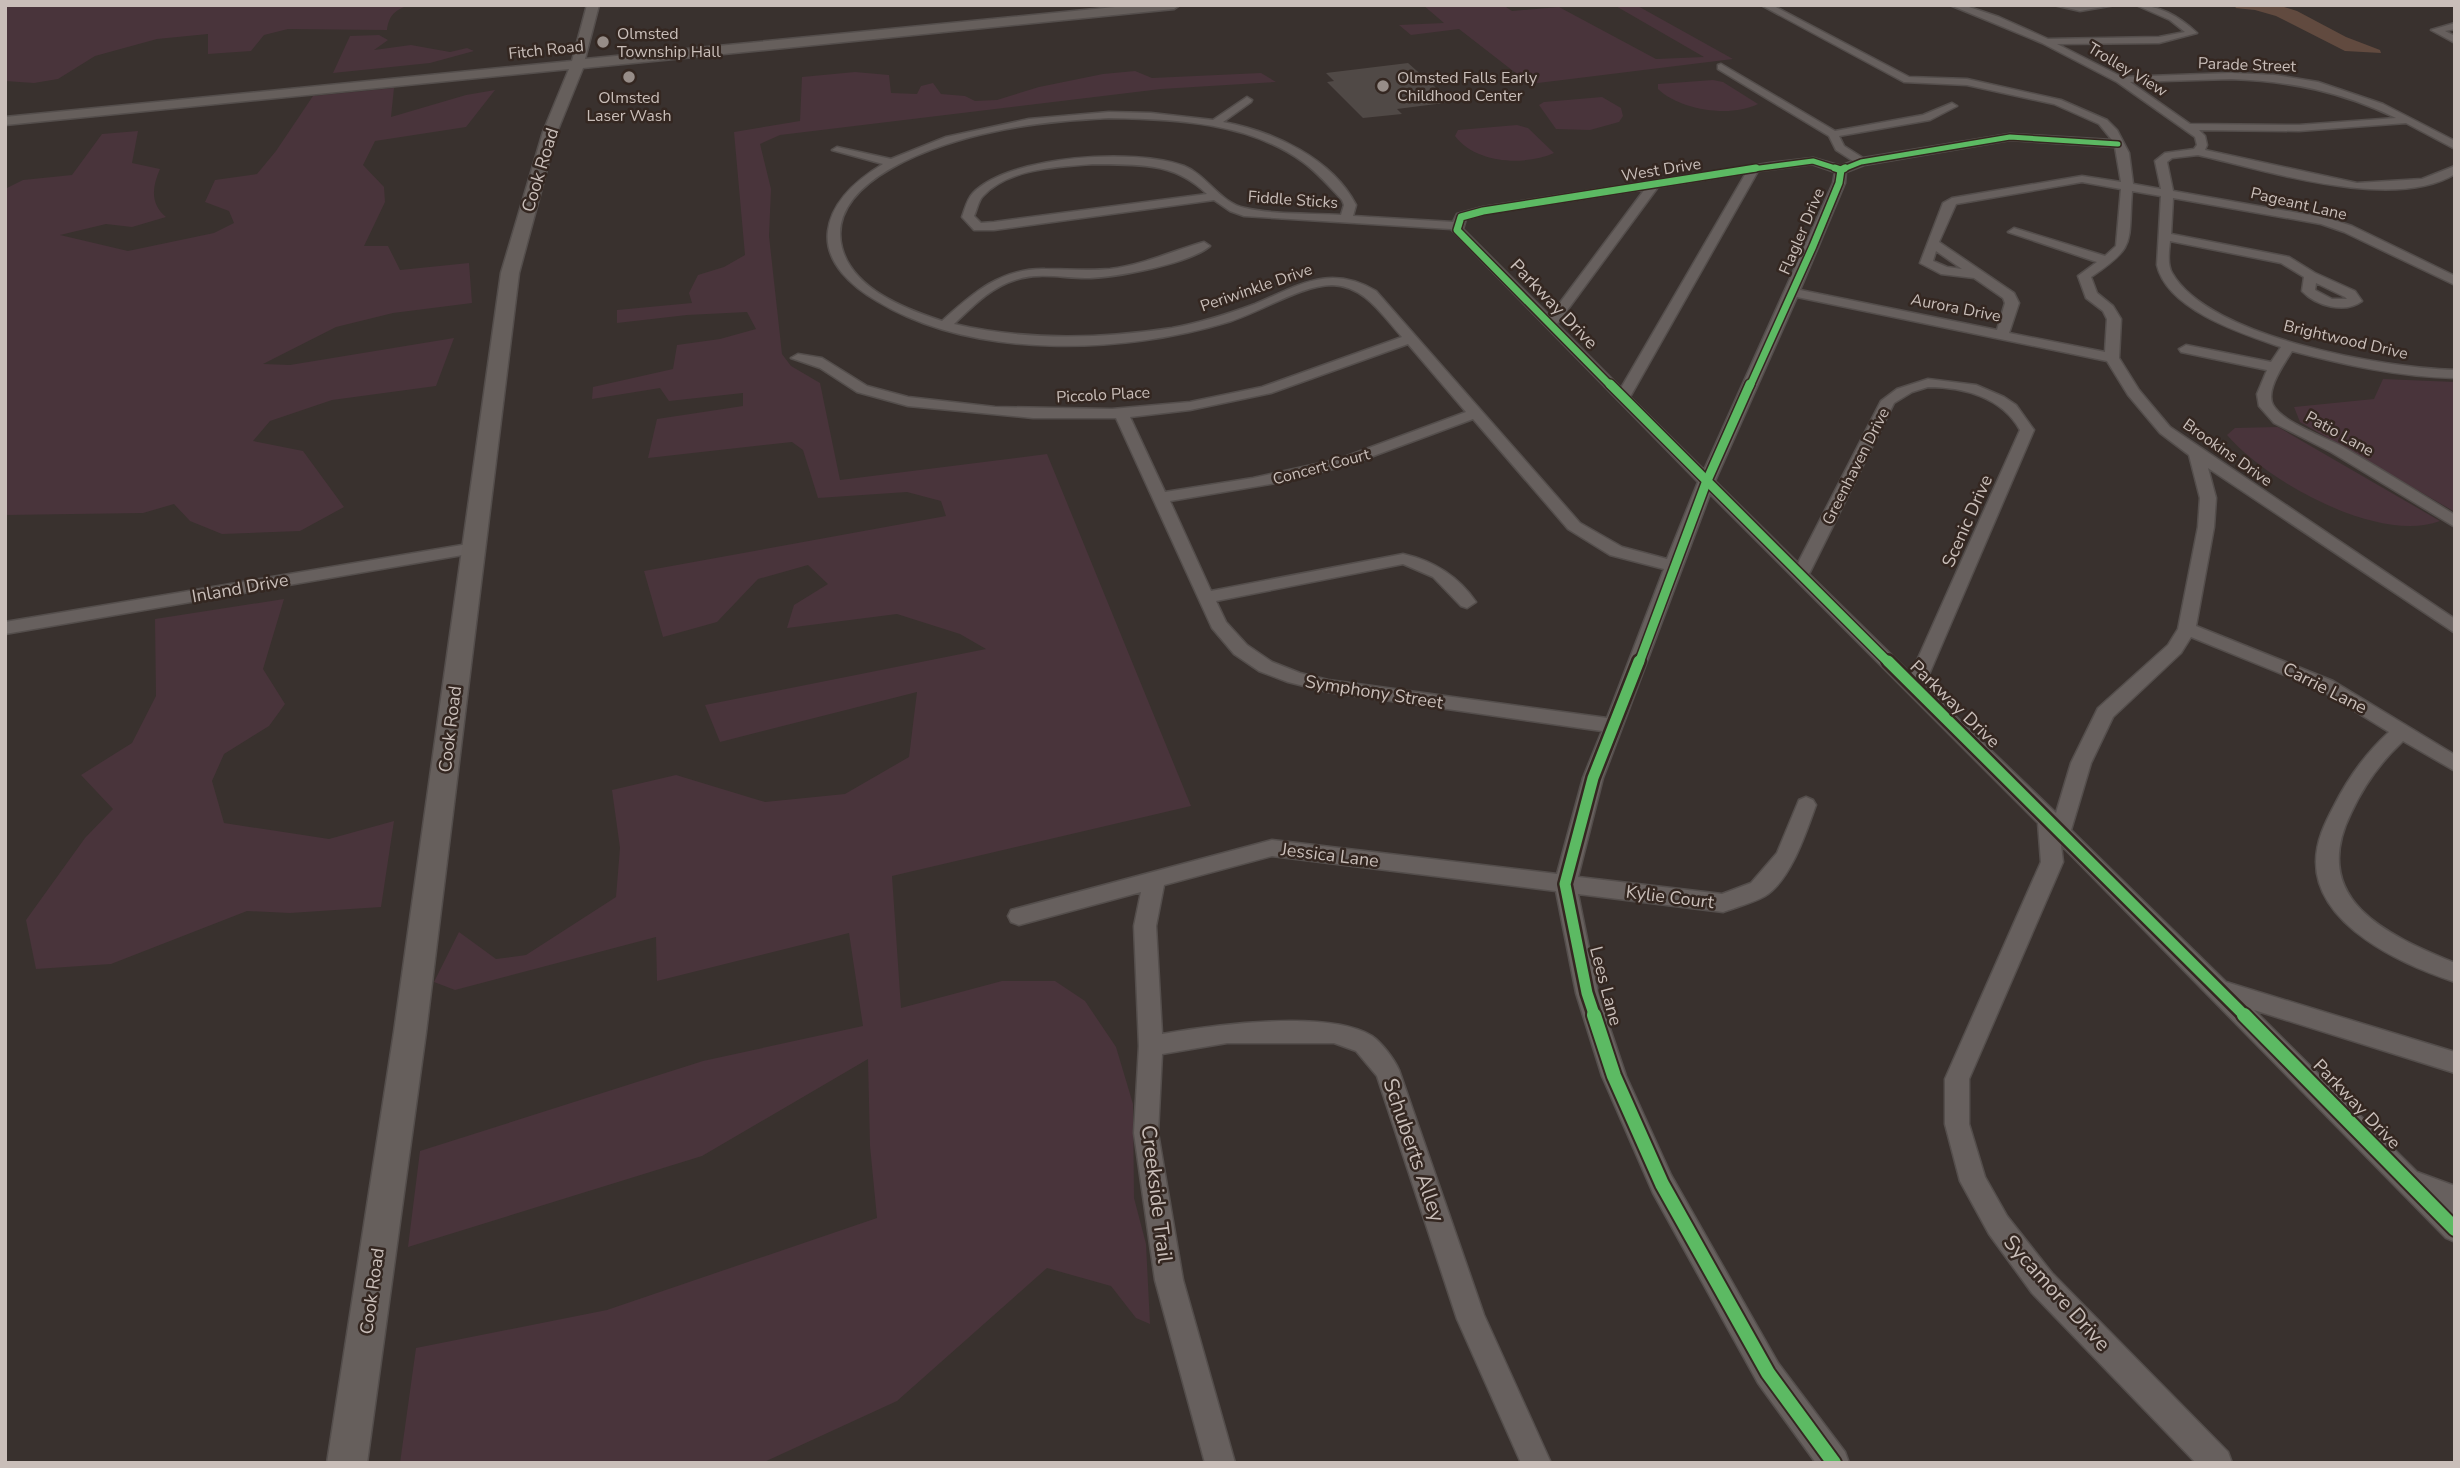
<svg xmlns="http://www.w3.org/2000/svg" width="2460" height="1468" font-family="'Nunito Sans',sans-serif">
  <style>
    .green { fill: #49343b }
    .water { fill: #614a3f }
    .building { fill: #504946 }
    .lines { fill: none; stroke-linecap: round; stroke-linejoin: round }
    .street-casing { stroke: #544e4c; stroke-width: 3 }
    .secondary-casing { stroke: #544e4c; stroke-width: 3 }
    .street { fill: #67605e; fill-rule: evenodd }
    .secondary { fill: #665f5c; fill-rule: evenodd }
    .cycleway-far4-casing { stroke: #342721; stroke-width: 8 }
    .cycleway-far3-casing { stroke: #342721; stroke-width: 10 }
    .cycleway-far2-casing { stroke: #342721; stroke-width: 12 }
    .cycleway-far1-casing { stroke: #342721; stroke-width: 16 }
    .cycleway-casing { stroke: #342721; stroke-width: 18 }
    .cycleway-far4 { stroke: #5cba63; stroke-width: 5 }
    .cycleway-far3 { stroke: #5cba63; stroke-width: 7 }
    .cycleway-far2 { stroke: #5cba63; stroke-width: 9 }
    .cycleway-far1 { stroke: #5cba63; stroke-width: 11 }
    .cycleway { stroke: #5cba63; stroke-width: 14 }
    .poi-dot { fill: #978d88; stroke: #342721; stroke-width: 2.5 }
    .labels { text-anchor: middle; stroke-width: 5; stroke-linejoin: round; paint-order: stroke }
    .far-poi-label { font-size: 16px; fill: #c9beb9; stroke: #342721; text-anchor: start }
    .far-street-label { font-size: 16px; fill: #c9beb9; stroke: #342721 }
    .street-label { font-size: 18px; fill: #c9beb9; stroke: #342721 }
    .near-street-label { font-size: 21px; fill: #c9beb9; stroke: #342721 }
  </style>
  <rect width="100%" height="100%" fill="#39312e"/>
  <g class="green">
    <path d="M 5,5 L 409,5 C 395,10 389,15 387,30 L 288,29 L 264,35 L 251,51 L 208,54 L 208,34 L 157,39 L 95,56 L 58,79 L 34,83 L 5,81 Z"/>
    <path d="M 1423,5 L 1503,5 L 1512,11 L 1559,7 L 1656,59 L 1704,57 L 1614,5 L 1636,5 L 1733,59 L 1530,84 L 1459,29 L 1411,35 L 1399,25 L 1444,23 Z"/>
    <path d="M 379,35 L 388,40 L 374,50 L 411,45 L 450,52 L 467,48 L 474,51 L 430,63 L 333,73 L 350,36 Z"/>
    <path d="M 1135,71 L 1152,78 L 1261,73 L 1276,82 L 1161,89 L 780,135 L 760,144 L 771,189 L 769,236 L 782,354 L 791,366 L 820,383 L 840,480 L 1047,454 L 1191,806 L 892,876 L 901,1008 L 1002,981 L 1055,981 L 1085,1001 L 1116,1047 L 1133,1104 L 1134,1198 L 1146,1244 L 1150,1324 L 1136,1318 L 1111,1286 L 1047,1268 L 897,1401 L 762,1463 L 400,1463 L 416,1348 L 607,1310 L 877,1218 L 870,1146 L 868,1059 L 702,1156 L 408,1247 L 420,1151 L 703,1061 L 863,1026 L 849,933 L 657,981 L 656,937 L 455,990 L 434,982 L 459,932 L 496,959 L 526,955 L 616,897 L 620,848 L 612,790 L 676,775 L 765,802 L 845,794 L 909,757 L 917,692 L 720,742 L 705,705 L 986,649 L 960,634 L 897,614 L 787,628 L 794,605 L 828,584 L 808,565 L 758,579 L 717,622 L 663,637 L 644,571 L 946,516 L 941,501 L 907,492 L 818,498 L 803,450 L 792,442 L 648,458 L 657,419 L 743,406 L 743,393 L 669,401 L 660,388 L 592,399 L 593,387 L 673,369 L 677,345 L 720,339 L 756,329 L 747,312 L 687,315 L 617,323 L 617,310 L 692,303 L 689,293 L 698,275 L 724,267 L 745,255 L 734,132 L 800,121 L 802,77 L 855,72 L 889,75 L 891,93 L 917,94 L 921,86 L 933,83 L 941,94 L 965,96 L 975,101 L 997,100 L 1039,87 L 1103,74 Z"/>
    <path d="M 1713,80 L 1723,82 L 1758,104 C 1730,118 1680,110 1658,89 L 1658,84 Z"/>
    <path d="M 394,88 L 391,117 L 466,95 L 495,90 L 466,127 L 375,141 L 363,165 L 384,187 L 385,202 L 364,246 L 388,246 L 400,270 L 469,263 L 472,303 L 393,313 L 336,327 L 263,364 L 290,365 L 454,338 L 436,386 L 332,400 L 270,421 L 253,441 L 303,451 L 344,507 L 300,531 L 222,534 L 190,521 L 174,504 L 143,513 L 5,515 L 5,189 L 23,180 L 72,175 L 102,134 L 138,131 L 132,163 L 160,169 C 152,187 150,204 166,217 L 132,227 L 106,224 L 60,235 L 128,251 L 214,233 L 234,223 L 229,211 L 205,202 L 215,180 L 257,174 L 276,151 L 313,96 Z"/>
    <path d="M 1602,97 L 1621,108 L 1623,116 L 1619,122 L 1590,130 L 1556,129 L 1539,105 L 1544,102 Z"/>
    <path d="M 1517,125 L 1528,128 L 1554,153 C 1525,166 1476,164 1455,136 L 1458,130 Z"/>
    <path d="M 2383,379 L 2455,382 L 2455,512 L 2300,422 L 2294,407 L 2374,399 Z"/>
    <path d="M 2278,427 L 2440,521 C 2379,544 2267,482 2227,435 L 2235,428 Z"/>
    <path d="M 284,599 L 263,669 L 285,704 L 269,726 L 224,754 L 212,781 L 224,823 L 329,839 L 394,821 L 381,907 L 290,913 L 247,911 L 111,964 L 36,969 L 26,920 L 85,838 L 113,809 L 81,775 L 132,743 L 156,696 L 155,619 Z"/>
  </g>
  <path class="water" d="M 2239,5 L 2278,5 L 2297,11 L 2346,37 L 2380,50 L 2381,53 L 2345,51 L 2276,16 L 2255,10 L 2235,8 Z"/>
  <path class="building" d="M 1408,63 L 1452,102 L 1397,109 L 1402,114 L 1363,118 L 1327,82 L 1334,81 L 1326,73 Z"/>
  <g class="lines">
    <g class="street-casing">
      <g id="street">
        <path d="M 1761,5 L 1772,5 L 1909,77 L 1967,79 L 2061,100 L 2107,120 L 2117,130 L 2129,153 L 2133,184 L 2161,189 L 2155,161 L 2165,153 L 2194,149 L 2197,145 L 2195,137 L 2117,82 L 2042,43 L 1950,5 L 1963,5 L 1999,17 L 2048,39 L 2159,37 L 2185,32 L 2170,20 L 2136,5 C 2159,5 2180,17 2197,33 L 2159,43 L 2057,44 L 2122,77 L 2231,73 L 2275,75 L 2318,82 L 2383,104 L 2455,141 L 2455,149 L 2406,123 L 2299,131 L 2199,130 L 2205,136 L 2207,145 L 2205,150 L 2357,183 L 2422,179 L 2455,166 L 2455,174 C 2393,212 2265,170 2198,155 L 2172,158 L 2167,162 L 2173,191 L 2327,218 L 2352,226 L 2455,276 L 2455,285 L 2344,232 L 2321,224 L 2173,198 L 2171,234 L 2289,257 L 2315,273 L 2355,291 L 2362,301 C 2345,314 2316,306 2302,291 L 2304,277 L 2281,263 L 2170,241 C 2169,251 2167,264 2172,273 C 2209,338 2385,368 2455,370 L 2455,378 C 2399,377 2346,365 2292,351 C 2284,364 2265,390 2273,405 C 2283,423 2325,437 2343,447 C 2381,469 2418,492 2455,515 L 2455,527 L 2331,452 L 2274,423 L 2259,406 L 2257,394 L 2267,370 L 2181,352 L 2179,349 L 2186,345 L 2271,362 L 2281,347 C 2243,334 2167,310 2157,265 L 2161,196 L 2132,191 C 2128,244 2137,246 2091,277 L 2097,293 L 2113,306 L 2121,319 L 2119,358 L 2139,390 L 2170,427 L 2455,619 L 2455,633 L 2208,468 L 2216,498 L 2214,527 L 2196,626 L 2333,681 L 2455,755 L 2455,771 L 2403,741 L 2400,744 C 2379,764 2363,787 2351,813 C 2308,900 2387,935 2455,963 L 2455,982 C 2403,965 2316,926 2316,862 C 2316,841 2325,823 2334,806 C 2348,778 2366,753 2389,732 L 2319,689 L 2191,637 L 2181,653 L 2113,717 L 2091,763 L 2071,830 L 2226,982 L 2455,1052 L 2455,1073 L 2254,1010 L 2417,1172 L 2455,1186 L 2455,1242 L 2446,1238 L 2061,845 L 2063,862 L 1969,1079 L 1969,1124 L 1985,1177 L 2007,1216 L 2052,1273 L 2228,1452 L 2232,1463 L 2196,1463 L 2032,1293 L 1989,1234 L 1960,1181 L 1945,1124 L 1945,1079 L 2041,862 L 2038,823 L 1710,494 L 1603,778 L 1578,877 L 1722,894 L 1751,883 L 1777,853 L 1799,800 L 1806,797 L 1813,800 L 1816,805 C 1806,832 1791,880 1765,896 C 1753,903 1736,907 1723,912 L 1578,894 L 1598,993 L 1626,1076 L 1671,1175 L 1778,1363 L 1845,1452 L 1849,1463 L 1816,1463 L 1758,1383 L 1653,1193 L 1602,1076 L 1576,993 L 1556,891 L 1272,856 L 1164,885 L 1156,926 L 1162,1034 C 1213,1025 1328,1009 1372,1036 C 1382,1043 1394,1059 1399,1070 L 1484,1315 L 1551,1463 L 1521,1463 L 1457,1319 L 1377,1076 L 1356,1051 L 1334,1043 L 1227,1043 L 1162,1054 L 1158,1133 L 1183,1280 L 1235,1463 L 1205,1463 L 1155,1280 L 1134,1133 L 1139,1046 L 1134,926 L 1141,892 L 1019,925 L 1011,922 L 1008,916 L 1011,910 L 1272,840 L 1557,874 L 1583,778 L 1602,731 L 1328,692 L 1288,682 L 1259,671 L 1234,654 L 1212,628 L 1116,418 L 1033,418 L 908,406 L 857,392 L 820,368 L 791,358 L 798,354 L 822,358 L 867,386 L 908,397 L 995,407 L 1112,409 L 1190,402 L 1262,387 L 1402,337 C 1382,315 1365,286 1332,285 C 1302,285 1260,312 1228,322 C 1123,354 974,360 877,301 C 853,287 824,263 828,231 C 832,200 858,179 883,164 L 832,150 L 837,147 L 891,159 L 946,137 L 1029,119 L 1109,112 L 1151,113 L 1213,120 L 1247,97 L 1252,100 L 1251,102 L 1223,122 C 1272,131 1332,158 1356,205 L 1353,216 L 1453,222 L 1457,214 L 1483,207 L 1770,163 L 1813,158 L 1841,166 L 1853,161 L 1836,150 L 1829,136 L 1718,69 L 1718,65 L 1721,64 L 1835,131 L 1923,115 L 1952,103 L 1957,106 L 1930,120 L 1839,136 L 1844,146 L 1863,158 L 2010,134 L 2112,140 L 2099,124 L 2054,104 L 1967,85 L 1904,82 ZM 2231,79 C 2291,81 2342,92 2396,118 L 2299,125 L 2190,124 L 2130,82 ZM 1109,118 C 1174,119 1248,122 1303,162 C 1318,173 1330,187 1342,200 L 1344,205 L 1341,215 C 1310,213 1275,215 1245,208 C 1220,203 1207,175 1184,166 C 1136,148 1010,155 973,193 C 967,199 965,209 962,217 L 974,230 L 994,230 L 1214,200 L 1230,211 L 1244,216 L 1451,229 L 1698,482 L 1667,559 L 1622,547 L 1580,523 L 1376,291 C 1329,263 1298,286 1255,304 C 1228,314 1200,323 1172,328 C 1100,339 1026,341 954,324 C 972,307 991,287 1015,280 C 1037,272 1063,278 1085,278 C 1114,278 1189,264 1210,246 L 1204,242 C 1172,251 1143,265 1110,269 C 1088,271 1067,269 1045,269 C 1001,268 973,293 942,321 C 905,309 853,289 842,248 C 824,179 943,142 992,132 C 1031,123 1070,120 1109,118 ZM 2010,140 L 2115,147 L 2121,182 L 2082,176 L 1952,198 L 1943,203 L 1920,263 L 1941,274 L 1974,278 L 2003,298 L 2005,303 L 1997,330 L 1800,290 L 1845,183 L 1846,172 L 1864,165 ZM 1093,164 C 1138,165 1173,161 1207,194 L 994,222 L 981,223 L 974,216 C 977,210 978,201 983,196 C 1009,168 1058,167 1093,164 ZM 1812,164 L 1835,172 L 1833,183 L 1704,470 L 1630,397 L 1758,171 ZM 1746,173 L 1621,388 L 1557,324 L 1658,187 ZM 2082,182 L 2121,189 L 2116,246 L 2105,256 L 2014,228 L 2008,232 L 2097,262 L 2078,276 L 2086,298 L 2103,311 L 2107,319 L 2105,352 L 2009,333 L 2019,303 L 2014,293 L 1939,242 L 1956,204 ZM 1645,189 L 1550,316 L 1463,229 L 1466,219 L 1484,214 ZM 1936,251 L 1962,269 L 1947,267 L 1933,261 ZM 2316,283 L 2345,297 L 2347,299 L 2332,299 L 2315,290 ZM 1797,297 L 2107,361 L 2128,395 L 2160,433 L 2189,455 L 2200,498 L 2198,527 L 2178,629 L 2168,645 L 2098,708 L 2071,763 L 2056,813 L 1924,686 L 2034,430 L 2016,405 L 2004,397 L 1976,385 L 1928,379 L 1897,389 L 1881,401 L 1798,563 L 1715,481 ZM 1408,344 L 1466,412 L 1339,459 L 1253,478 L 1165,492 L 1130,417 L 1190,410 L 1271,393 ZM 1928,387 C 1963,387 2002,397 2020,430 L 1911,674 L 1809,574 L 1894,403 L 1912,392 ZM 1473,419 L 1568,529 L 1610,555 L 1664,569 L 1607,718 L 1328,680 L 1300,673 L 1272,662 L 1247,645 L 1226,622 L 1216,601 L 1403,564 L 1433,577 L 1461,606 L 1467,608 L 1476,602 C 1458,576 1434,561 1403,554 L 1211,591 L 1170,501 L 1276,483 L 1349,465 Z"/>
        <path d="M 2054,5 L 2115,5 L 2080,11 Z"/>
        <path d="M 2455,23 L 2455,29 L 2445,31 L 2455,36 L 2455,43 L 2431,30 Z"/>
        <path d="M 474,543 L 480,544 L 482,548 L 480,552 L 5,634 L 5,622 Z"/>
      </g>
    </g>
    <g class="secondary-casing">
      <path id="secondary" d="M 587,5 L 599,5 L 585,59 L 1135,5 L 1180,5 L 1174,9 L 583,68 L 557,132 L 519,273 L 426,1032 L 367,1463 L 327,1463 L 394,1032 L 501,273 L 543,132 L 569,69 L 5,125 L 5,117 L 572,61 Z"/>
    </g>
    <use href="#street" class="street"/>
    <use href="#secondary" class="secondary"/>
    <g class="cycleway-far4-casing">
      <g id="cycleway-far4">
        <path d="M 1745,170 L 1813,161 L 1841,170"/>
        <path d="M 1841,170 L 1861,162 L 2010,137 L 2118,144"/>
      </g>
    </g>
    <g class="cycleway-far3-casing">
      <g id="cycleway-far3">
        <path d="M 1835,168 L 1841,170"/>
        <path d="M 1611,386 L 1457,230 L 1461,217 L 1483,211 L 1756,168"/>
        <path d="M 1750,386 L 1813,246 L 1839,183 L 1841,170 L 1845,168"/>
      </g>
    </g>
    <g class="cycleway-far2-casing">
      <g id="cycleway-far2">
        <path d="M 1610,384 L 1889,663"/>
        <path d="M 1639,663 L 1706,483 L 1750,384"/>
      </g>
    </g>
    <g class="cycleway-far1-casing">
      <g id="cycleway-far1">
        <path d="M 1888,661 L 2246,1017"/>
        <path d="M 1595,1017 L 1587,993 L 1565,884 L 1593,778 L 1639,661"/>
      </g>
    </g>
    <g class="cycleway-casing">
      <g id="cycleway">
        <path d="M 1594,1015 L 1614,1076 L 1662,1184 L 1768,1373 L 1834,1463"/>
        <path d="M 2244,1015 L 2455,1229"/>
      </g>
    </g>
    <use href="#cycleway-far4" class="cycleway-far4"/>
    <use href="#cycleway-far3" class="cycleway-far3"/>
    <use href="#cycleway-far2" class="cycleway-far2"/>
    <use href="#cycleway-far1" class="cycleway-far1"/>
    <use href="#cycleway" class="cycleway"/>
  </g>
  <g class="poi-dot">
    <circle cx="603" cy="42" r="7"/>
    <circle cx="629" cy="77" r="7"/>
    <circle cx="1383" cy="86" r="7"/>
  </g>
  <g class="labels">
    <g class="far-poi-label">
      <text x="617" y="39">Olmsted<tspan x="617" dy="18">Township Hall</tspan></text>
      <text x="1397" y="83">Olmsted Falls Early<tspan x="1397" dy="18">Childhood Center</tspan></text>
      <text x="629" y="103" text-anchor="middle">Olmsted<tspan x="629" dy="18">Laser Wash</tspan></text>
    </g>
    <g class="far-street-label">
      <text transform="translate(546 49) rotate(-6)" y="6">Fitch Road</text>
      <text transform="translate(2247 64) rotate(2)" y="6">Parade Street</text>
      <text transform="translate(2128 69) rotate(31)" y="6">Trolley View</text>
      <text transform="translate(1661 169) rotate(-9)" y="6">West Drive</text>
      <text transform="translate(1293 199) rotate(4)" y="6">Fiddle Sticks</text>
      <text transform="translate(2299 203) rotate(13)" y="6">Pageant Lane</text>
      <text transform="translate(1801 231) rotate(-67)" y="6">Flagler Drive</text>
      <text transform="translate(1256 287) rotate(-19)" y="6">Periwinkle Drive</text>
      <text transform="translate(1956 307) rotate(11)" y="6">Aurora Drive</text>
      <text transform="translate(2346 339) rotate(13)" y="6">Brightwood Drive</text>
      <text transform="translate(1103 394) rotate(-3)" y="6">Piccolo Place</text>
      <text transform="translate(2340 433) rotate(29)" y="6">Patio Lane</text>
      <text transform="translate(2228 452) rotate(35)" y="6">Brookins Drive</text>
      <text transform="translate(1321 466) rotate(-15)" y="6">Concert Court</text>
      <text transform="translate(1855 466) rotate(-63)" y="6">Greenhaven Drive</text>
    </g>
    <g class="street-label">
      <text transform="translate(540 170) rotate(-73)" y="6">Cook Road</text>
      <text transform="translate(1554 304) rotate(46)" y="6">Parkway Drive</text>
      <text transform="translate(1967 521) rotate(-66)" y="6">Scenic Drive</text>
      <text transform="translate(240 588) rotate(-10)" y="6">Inland Drive</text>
      <text transform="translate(2325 688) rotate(27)" y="6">Carrie Lane</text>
      <text transform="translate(1374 692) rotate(9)" y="6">Symphony Street</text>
      <text transform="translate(1955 704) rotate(44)" y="6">Parkway Drive</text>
      <text transform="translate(450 729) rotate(-83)" y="6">Cook Road</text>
      <text transform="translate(1330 855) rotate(7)" y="6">Jessica Lane</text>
      <text transform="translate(1670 897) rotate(7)" y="6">Kylie Court</text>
      <text transform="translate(1606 986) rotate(75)" y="6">Lees Lane</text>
      <text transform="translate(2357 1104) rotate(46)" y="6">Parkway Drive</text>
      <text transform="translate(372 1291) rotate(-82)" y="6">Cook Road</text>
    </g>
    <g class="near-street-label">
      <text transform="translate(1414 1150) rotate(71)" y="7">Schuberts Alley</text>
      <text transform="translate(1157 1194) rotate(83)" y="7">Creekside Trail</text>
      <text transform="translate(2057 1293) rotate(48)" y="7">Sycamore Drive</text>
    </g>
  </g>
  <rect width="2460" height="1468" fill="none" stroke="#c9beb9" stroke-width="14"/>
</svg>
